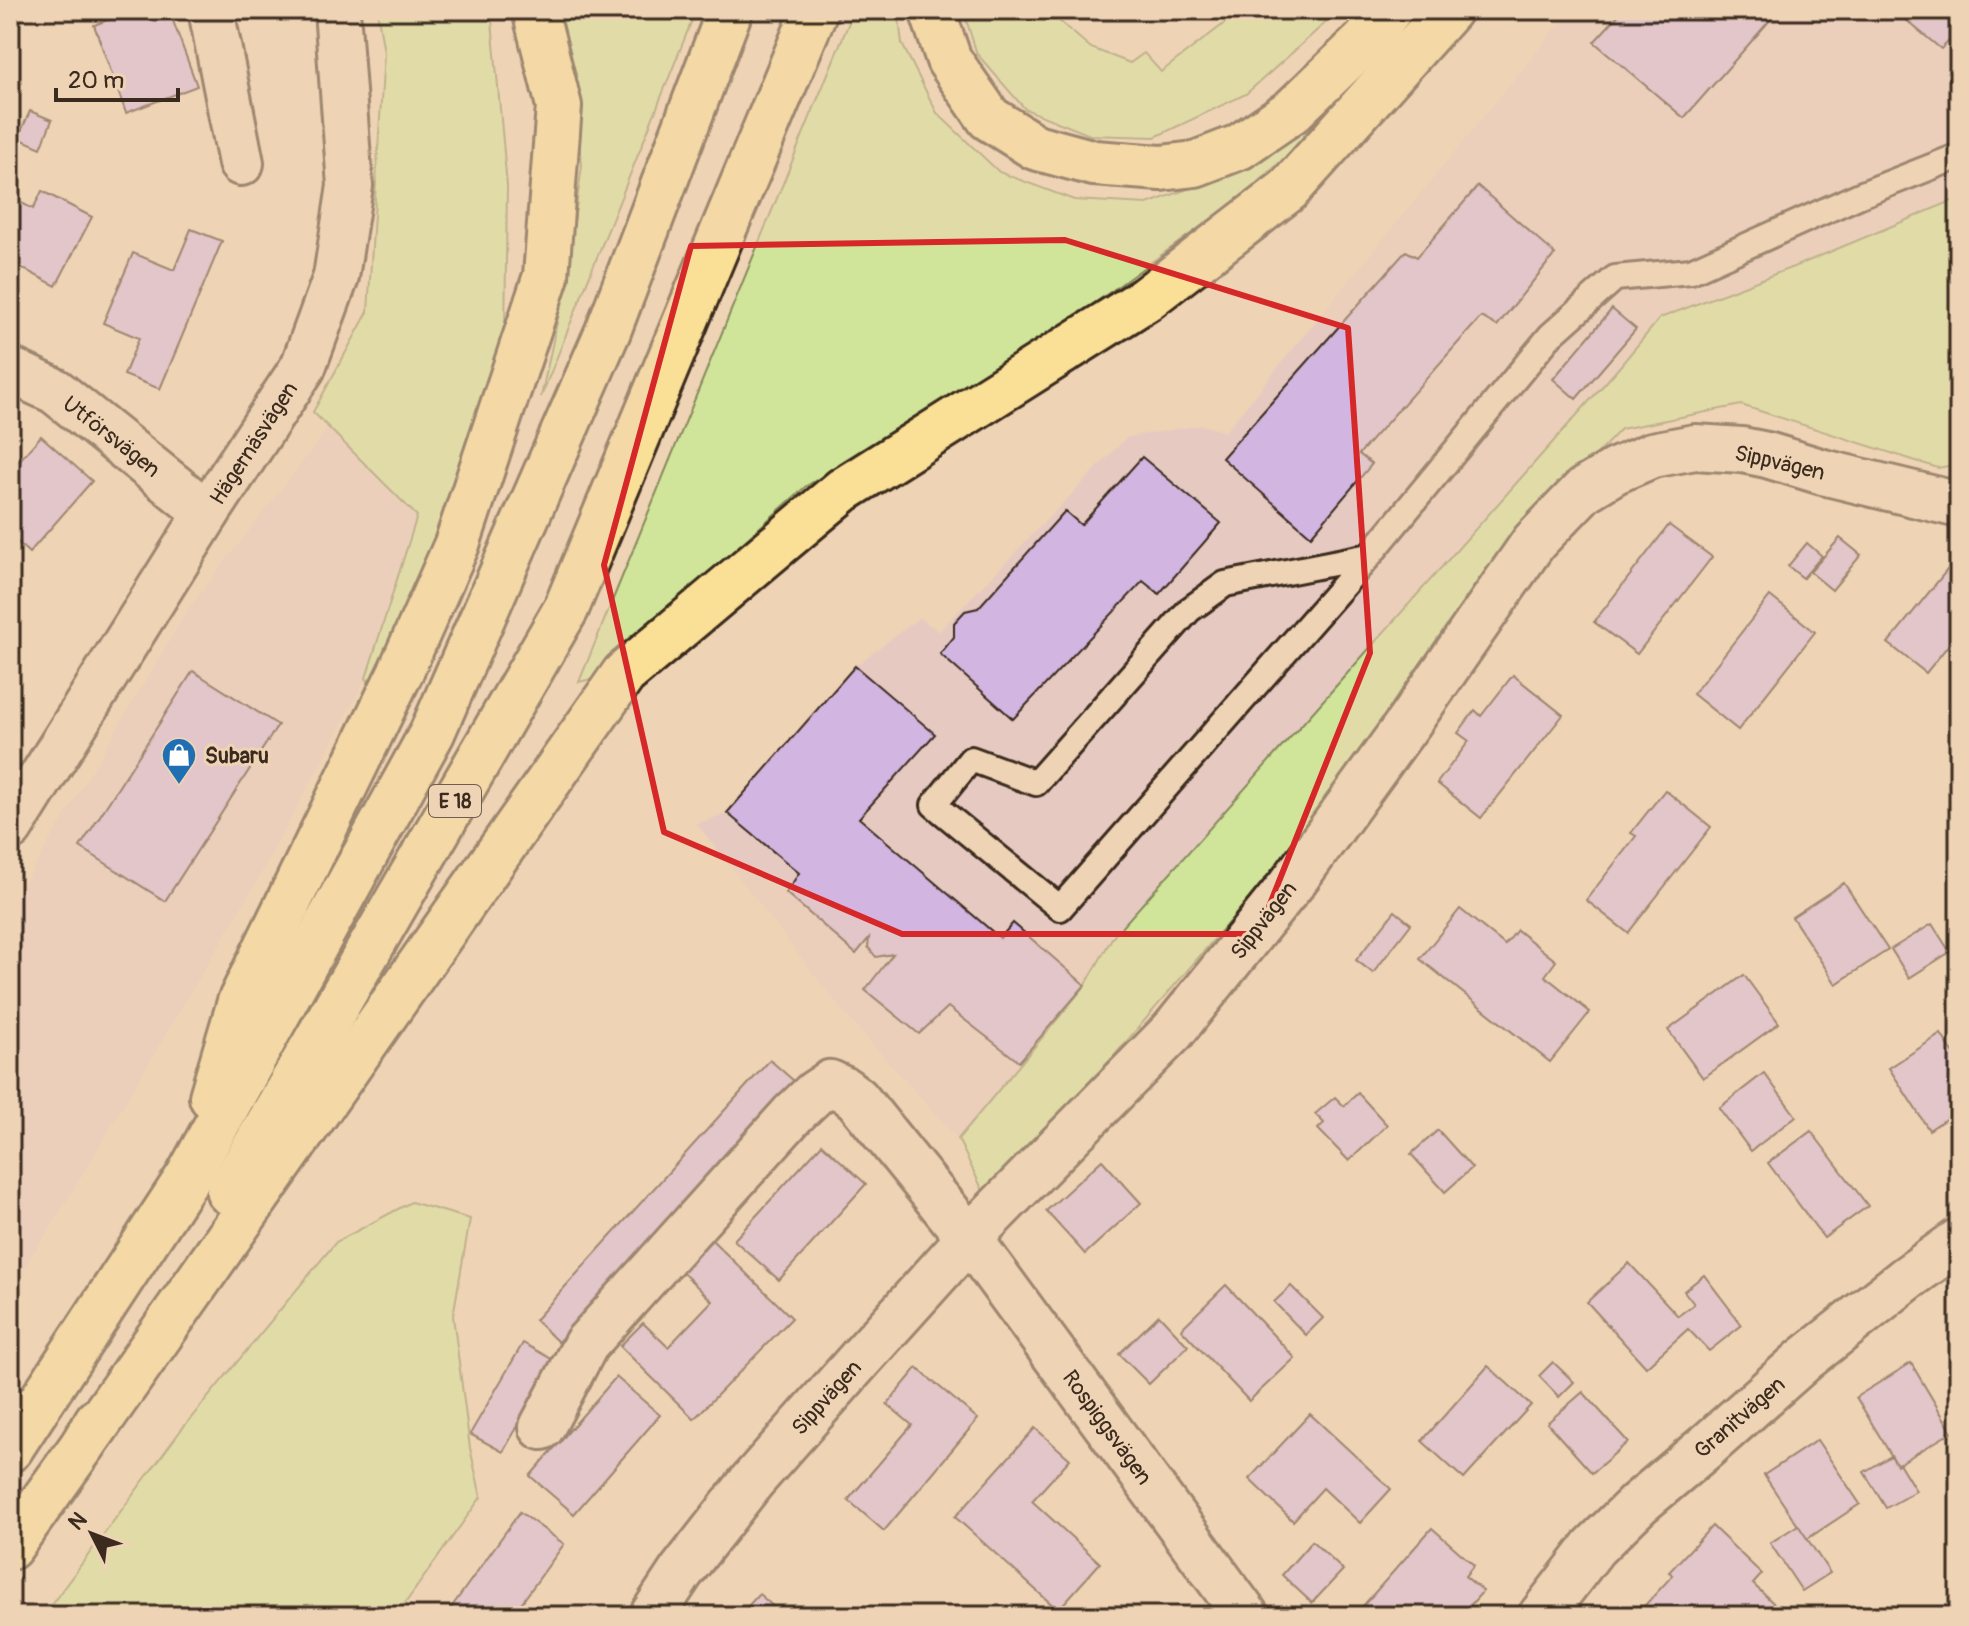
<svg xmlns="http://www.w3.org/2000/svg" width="1969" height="1626" font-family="Pangolin,sans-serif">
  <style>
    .built { fill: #e6cac2 }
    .green { fill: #d0e59a; stroke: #86885c; stroke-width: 2 }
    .building { fill: #d3b5e2; stroke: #3b2a1e; stroke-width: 2 }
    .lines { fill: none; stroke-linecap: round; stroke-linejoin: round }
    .lane-casing { stroke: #3b2a1e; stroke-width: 30 }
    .street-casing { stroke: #3b2a1e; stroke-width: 50 }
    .secondary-casing { stroke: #3b2a1e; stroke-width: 50 }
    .highway-casing { stroke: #3b2a1e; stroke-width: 50 }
    .lane { stroke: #eed3b5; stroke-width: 24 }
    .street { stroke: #eed3b5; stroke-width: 44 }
    .secondary { stroke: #eed3b5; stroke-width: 44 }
    .highway { stroke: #fadf96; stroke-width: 44 }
    .marked { fill: none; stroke: #d62828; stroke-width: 6; stroke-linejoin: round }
    .labels { text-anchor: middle; stroke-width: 6; stroke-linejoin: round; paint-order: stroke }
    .shield { fill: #eed3b5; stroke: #715d4b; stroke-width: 2 }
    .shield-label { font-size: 20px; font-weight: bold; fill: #3b2a1e }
    .street-label { font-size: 22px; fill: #3b2a1e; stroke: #eed3b5 }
    .poi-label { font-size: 22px; font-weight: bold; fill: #3b2a1e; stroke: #eed3b5; text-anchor: start }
  </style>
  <rect width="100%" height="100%" fill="#eed3b5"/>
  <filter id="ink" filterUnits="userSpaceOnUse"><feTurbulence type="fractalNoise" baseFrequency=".0125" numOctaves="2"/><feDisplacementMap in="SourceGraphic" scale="16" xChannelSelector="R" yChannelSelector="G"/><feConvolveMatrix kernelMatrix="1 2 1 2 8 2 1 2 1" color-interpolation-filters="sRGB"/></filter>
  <g filter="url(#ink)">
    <g class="built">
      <path d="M 1571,10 L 1959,10 L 1959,198 L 1801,264 L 1660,318 L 1616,371 L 1112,938 L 1085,986 L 958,1139 L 845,1014 L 697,824 L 727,813 L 855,666 L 919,618 L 939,631 L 1127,437 L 1202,425 L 1225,432 Z"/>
      <path d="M 329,428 L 417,516 L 366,678 L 258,879 L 51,1227 L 10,1286 L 10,908 L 189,608 Z"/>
    </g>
    <g class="green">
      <path d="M 377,10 L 491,10 L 507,186 L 505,334 L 459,483 L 375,691 L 366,678 L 417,516 L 313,412 L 368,312 L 384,53 Z"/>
      <path d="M 559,10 L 696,10 L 541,397 L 564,290 L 582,166 Z"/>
      <path d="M 854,10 L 898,10 L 902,44 L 937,113 L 999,172 L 1074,200 L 1147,204 L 1218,178 L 1407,10 L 1427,10 L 1346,100 L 1247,193 L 1077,316 L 805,487 L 674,604 L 603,676 L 579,682 Z"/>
      <path d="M 963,10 L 1050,10 L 1058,20 L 1091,48 L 1130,63 L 1144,53 L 1161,72 L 1242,10 L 1335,10 L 1324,24 L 1246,94 L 1155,137 L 1090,135 L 1025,109 L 977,54 Z"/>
      <path d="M 1959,198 L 1959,464 L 1938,468 L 1741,405 L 1621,429 L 1525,529 L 1277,866 L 1114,1056 L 984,1193 L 958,1139 L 1085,986 L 1112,938 L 1616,371 L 1660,318 L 1801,264 Z"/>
      <path d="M 411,1202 L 470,1219 L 453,1316 L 470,1448 L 481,1497 L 396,1616 L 43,1616 L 181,1430 L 336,1242 Z"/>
    </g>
    <g class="building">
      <path d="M 134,10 L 169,10 L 197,86 L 126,113 L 94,25 Z"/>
      <path d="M 1623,10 L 1779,10 L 1684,118 L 1594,42 Z"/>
      <path d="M 1894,10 L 1959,10 L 1959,31 L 1941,49 Z"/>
      <path d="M 30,111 L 52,120 L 41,148 L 18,138 Z"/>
      <path d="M 1478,186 L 1555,254 L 1497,326 L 1481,317 L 1359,454 L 1372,464 L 1311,536 L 1222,458 L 1406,251 L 1417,257 Z"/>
      <path d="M 42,191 L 92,217 L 56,286 L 10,262 L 10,197 L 33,209 Z"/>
      <path d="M 191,229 L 222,241 L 160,389 L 124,375 L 139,338 L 103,323 L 133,253 L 174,270 Z"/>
      <path d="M 1612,309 L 1636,329 L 1576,399 L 1553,379 Z"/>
      <path d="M 41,436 L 92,481 L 29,553 L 10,535 L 10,471 Z"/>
      <path d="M 1142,457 L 1221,523 L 1159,594 L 1143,581 L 1013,719 L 940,654 L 954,637 L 954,623 L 965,611 L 978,608 L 1065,511 L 1081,525 Z"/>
      <path d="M 1669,525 L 1712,557 L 1637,654 L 1594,622 Z"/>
      <path d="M 1840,538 L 1861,555 L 1832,590 L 1810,572 Z"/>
      <path d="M 1807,543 L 1822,556 L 1803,578 L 1788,566 Z"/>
      <path d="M 1951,565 L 1959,572 L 1959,632 L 1926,673 L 1888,643 Z"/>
      <path d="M 1770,596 L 1815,632 L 1738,730 L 1693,694 Z"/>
      <path d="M 855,666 L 935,734 L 859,818 L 1000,938 L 1013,923 L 1085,985 L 1019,1062 L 948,1007 L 919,1034 L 865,990 L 893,954 L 876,957 L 868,947 L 869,938 L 856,954 L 786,893 L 799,873 L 727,813 Z"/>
      <path d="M 193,671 L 278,725 L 165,901 L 80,847 Z"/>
      <path d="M 1513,675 L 1563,715 L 1481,818 L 1437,783 L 1469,741 L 1458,733 L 1475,710 L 1481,716 Z"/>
      <path d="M 1665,790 L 1711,827 L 1628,933 L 1586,900 L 1636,836 L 1631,833 Z"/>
      <path d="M 1844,883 L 1888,950 L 1836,984 L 1792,917 Z"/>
      <path d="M 1460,909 L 1505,945 L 1517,930 L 1556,961 L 1545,976 L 1590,1012 L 1550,1062 L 1420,959 Z"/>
      <path d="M 1395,911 L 1411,924 L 1373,973 L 1356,960 Z"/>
      <path d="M 1932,924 L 1950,952 L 1909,978 L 1891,949 Z"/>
      <path d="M 1744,975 L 1779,1023 L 1703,1078 L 1668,1030 Z"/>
      <path d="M 1941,1034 L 1954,1054 L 1959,1051 L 1959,1110 L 1929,1130 L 1889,1068 Z"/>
      <path d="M 770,1060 L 794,1081 L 558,1342 L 535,1320 Z"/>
      <path d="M 1764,1073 L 1796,1116 L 1751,1151 L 1719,1108 Z"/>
      <path d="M 1358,1093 L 1387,1125 L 1349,1161 L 1318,1129 L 1324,1123 L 1315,1114 L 1335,1097 L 1344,1106 Z"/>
      <path d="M 1438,1130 L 1472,1168 L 1445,1192 L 1411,1154 Z"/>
      <path d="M 1811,1131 L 1868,1206 L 1824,1238 L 1768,1163 Z"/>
      <path d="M 822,1144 L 866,1184 L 779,1280 L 734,1240 Z"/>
      <path d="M 1102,1160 L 1141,1203 L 1085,1254 L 1046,1211 Z"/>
      <path d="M 712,1240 L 792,1318 L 694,1419 L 620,1346 L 643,1323 L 668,1347 L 712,1301 L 681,1271 Z"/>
      <path d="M 1629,1263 L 1678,1316 L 1694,1304 L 1684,1291 L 1704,1275 L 1742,1325 L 1709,1351 L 1688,1329 L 1646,1367 L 1587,1302 Z"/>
      <path d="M 1226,1285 L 1295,1358 L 1249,1401 L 1181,1329 Z"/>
      <path d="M 1291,1286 L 1323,1318 L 1306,1335 L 1274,1302 Z"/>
      <path d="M 1159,1315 L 1188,1346 L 1149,1384 L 1119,1354 Z"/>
      <path d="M 523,1343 L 555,1361 L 503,1452 L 470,1434 Z"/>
      <path d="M 1553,1362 L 1574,1382 L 1559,1397 L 1539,1376 Z"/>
      <path d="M 1911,1363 L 1952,1432 L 1897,1465 L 1856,1397 Z"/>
      <path d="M 1488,1366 L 1531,1405 L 1464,1479 L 1422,1441 Z"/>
      <path d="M 917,1368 L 978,1419 L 884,1531 L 848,1500 L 912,1425 L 887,1404 Z"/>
      <path d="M 616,1377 L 660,1415 L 574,1514 L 530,1476 Z"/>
      <path d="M 1583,1392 L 1628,1442 L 1592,1473 L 1547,1423 Z"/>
      <path d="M 1310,1414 L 1391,1489 L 1360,1523 L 1323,1488 L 1293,1521 L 1249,1479 Z"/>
      <path d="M 1035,1428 L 1070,1459 L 1032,1501 L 1100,1563 L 1058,1610 L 955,1517 Z"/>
      <path d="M 1817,1440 L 1860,1504 L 1807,1539 L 1764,1475 Z"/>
      <path d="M 1891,1456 L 1897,1465 L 1899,1463 L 1916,1491 L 1886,1508 L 1864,1472 Z"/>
      <path d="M 520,1512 L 564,1544 L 512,1616 L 453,1616 L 448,1612 Z"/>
      <path d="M 1798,1525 L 1830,1573 L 1802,1591 L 1770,1543 Z"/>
      <path d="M 1712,1526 L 1762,1574 L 1753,1584 L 1787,1616 L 1716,1616 L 1713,1614 L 1711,1616 L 1635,1616 L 1673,1575 L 1669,1572 Z"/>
      <path d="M 1432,1528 L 1474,1565 L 1465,1576 L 1483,1591 L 1461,1616 L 1444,1616 L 1435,1608 L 1428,1616 L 1354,1616 Z"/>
      <path d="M 1312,1541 L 1343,1570 L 1312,1603 L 1282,1575 Z"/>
      <path d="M 759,1594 L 784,1616 L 739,1616 Z"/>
    </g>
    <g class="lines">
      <g class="lane-casing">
        <path id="lane" d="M 1369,556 L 1225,584 L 1189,610 L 1036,783 L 971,759 L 934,805 L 1060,908 L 1369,556 L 1550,336 L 1615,278 L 1691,271 L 1860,195 L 1959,156"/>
      </g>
      <g class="street-casing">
        <g id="street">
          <path d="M 211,10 L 241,163"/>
          <path d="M 10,370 L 55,391 L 207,513"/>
          <path d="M 542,1427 L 586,1344 L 793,1114 L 815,1093 L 830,1083 L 845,1090 L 857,1099 L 969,1238 L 1246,1616"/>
          <path d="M 652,1616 L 681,1572 L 752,1481 L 860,1359 L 969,1238 L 1173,1031 L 1293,882 L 1409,722 L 1534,542 L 1584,490 L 1615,471 L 1652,455 L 1695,447 L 1742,450 L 1767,455 L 1823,472 L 1959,505"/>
          <path d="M 1541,1616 L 1594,1547 L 1638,1504 L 1707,1446 L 1805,1359 L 1906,1279 L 1959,1241"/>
        </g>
      </g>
      <g class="secondary-casing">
        <path id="secondary" d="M 10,828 L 207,513 L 303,367 L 336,277 L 350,186 L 337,10"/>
      </g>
      <g class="highway-casing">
        <g id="highway">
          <path d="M 932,10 L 949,60 L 989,118 L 1035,147 L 1094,163 L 1161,168 L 1195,164 L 1239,147 L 1292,111 L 1366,40 L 1389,10"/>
          <path d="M 212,1097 L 240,1002 L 400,673 L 457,544 L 546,276 L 559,106 L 535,10"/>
          <path d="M 229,1192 L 566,609 L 815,10"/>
          <path d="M 83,1445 L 624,674 L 843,490 L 1146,299 L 1288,190 L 1449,10"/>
          <path d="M 10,1449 L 188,1177 L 432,733 L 608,331 L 730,10"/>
          <path d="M 10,1547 L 83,1445 L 97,1421"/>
        </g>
      </g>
      <use href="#lane" class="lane"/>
      <use href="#street" class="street"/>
      <use href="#secondary" class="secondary"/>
      <use href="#highway" class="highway"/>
    </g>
  </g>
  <path d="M0 0H1969V1626H0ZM 1065,240 L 1348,328 L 1370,653 L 1258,934 L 902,934 L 664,832 L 604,565 L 691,246 Z" fill="#eed3b5" fill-opacity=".55" fill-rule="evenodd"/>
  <path class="marked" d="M 1065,240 L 1348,328 L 1370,653 L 1258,934 L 902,934 L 664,832 L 604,565 L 691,246 Z"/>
  <defs>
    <g id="shop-pin" transform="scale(1.8)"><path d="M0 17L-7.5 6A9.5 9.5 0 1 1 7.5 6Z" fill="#1f6fb2" stroke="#eed3b5"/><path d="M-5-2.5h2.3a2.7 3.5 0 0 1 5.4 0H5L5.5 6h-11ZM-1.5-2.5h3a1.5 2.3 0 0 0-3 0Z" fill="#fff"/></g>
  </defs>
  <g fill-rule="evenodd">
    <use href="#shop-pin" x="179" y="755"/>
  </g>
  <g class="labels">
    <rect class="shield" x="429" y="785" width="52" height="32" rx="6"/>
    <g class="shield-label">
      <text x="455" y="808">E 18</text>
    </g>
    <g class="street-label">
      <text transform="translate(112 436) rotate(38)" y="8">Utförsvägen</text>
      <text transform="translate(253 443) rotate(-57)" y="8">Hägernäsvägen</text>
      <text transform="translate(1780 462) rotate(13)" y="8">Sippvägen</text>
      <text transform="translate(1263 920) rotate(-52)" y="8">Sippvägen</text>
      <text transform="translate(826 1397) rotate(-48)" y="8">Sippvägen</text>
      <text transform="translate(1739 1417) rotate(-41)" y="8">Granitvägen</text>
      <text transform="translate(1108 1427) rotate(54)" y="8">Rospiggsvägen</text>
    </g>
    <g class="poi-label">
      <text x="205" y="763">Subaru</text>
    </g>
  </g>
  <rect width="1969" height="1626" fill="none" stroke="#eed3b5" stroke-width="40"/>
  <rect x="20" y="20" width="1929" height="1586" fill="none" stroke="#3b2a1e" stroke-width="3" filter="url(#ink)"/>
  <g transform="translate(92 1534) rotate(312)" stroke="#eed3b5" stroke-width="6" paint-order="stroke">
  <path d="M0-6L14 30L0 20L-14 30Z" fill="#3b2a1e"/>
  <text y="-12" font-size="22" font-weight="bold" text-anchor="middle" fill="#3b2a1e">N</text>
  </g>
  <path d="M56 88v12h122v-12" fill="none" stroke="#3b2a1e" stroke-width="4"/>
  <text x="68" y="88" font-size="24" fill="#3b2a1e" stroke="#eed3b5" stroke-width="6" paint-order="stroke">20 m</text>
</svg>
